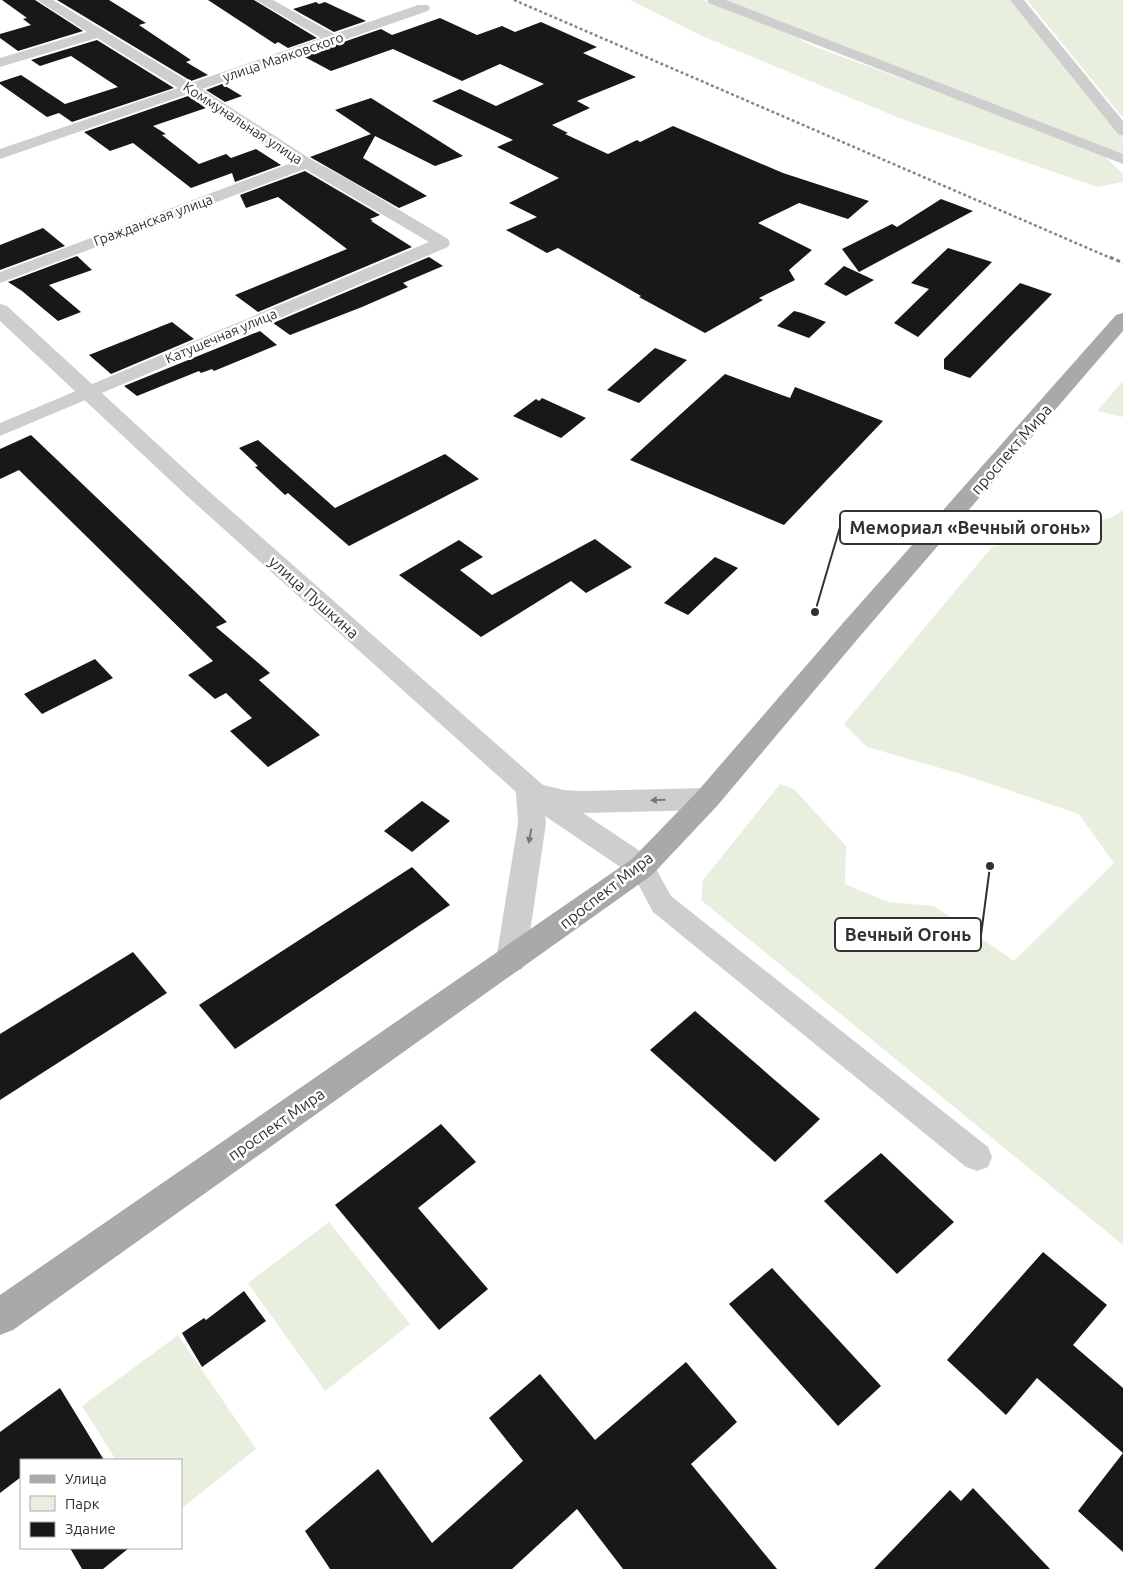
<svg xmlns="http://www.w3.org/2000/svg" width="1123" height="1569" font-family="Ubuntu,sans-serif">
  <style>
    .green { fill: #e9efdf }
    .building { fill: #181818 }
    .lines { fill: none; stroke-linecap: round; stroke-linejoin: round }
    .minor { fill: #cecece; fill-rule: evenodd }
    .tertiary { fill: #cecece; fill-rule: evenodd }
    .primary { fill: #a9a9a9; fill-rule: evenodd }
    .rail-far1 { stroke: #868686; stroke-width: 2.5; stroke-dasharray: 3 2.5; stroke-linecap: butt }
    .rail { stroke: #868686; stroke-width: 3; stroke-dasharray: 4 3; stroke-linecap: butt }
    .oneway { fill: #787878 }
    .labels { text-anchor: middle; stroke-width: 5; stroke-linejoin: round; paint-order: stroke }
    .far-street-label { font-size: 14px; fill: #313131; stroke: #fff }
    .street-label { font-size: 16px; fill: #313131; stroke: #fff }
    .leader { fill: none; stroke: #313131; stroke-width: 2 }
    .callout-dot { fill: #313131; stroke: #fff; stroke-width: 2 }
    .callout { fill: #fff; stroke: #313131; stroke-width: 2 }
    .callout-label { font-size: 18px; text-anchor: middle; font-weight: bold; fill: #313131 }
  </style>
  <rect width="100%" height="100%" fill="#fff"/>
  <g class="green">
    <path d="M 630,0 L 704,0 L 784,30 L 813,46 L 1099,151 L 1123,174 L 1123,182 L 1097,187 L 899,118 L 702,36 Z"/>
    <path d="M 722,0 L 1012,0 L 1123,138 L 1123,156 Z"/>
    <path d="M 1027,0 L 1123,0 L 1123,118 Z"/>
    <path d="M 1123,381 L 1123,417 L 1097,411 Z"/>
    <path d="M 1123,510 L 1123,1245 L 701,900 L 703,880 L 780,784 L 794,789 L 846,846 L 845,884 L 888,902 L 934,906 L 1014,961 L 1114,863 L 1079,814 L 961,774 L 867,747 L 844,724 L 992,547 L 1041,537 L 1113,517 Z"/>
    <path d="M 329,1222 L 410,1324 L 325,1391 L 248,1283 Z"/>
    <path d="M 178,1335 L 256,1449 L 181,1509 L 181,1460 L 116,1460 L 82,1406 Z"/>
  </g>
  <g class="building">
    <path d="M 2,0 L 35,0 L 83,31 L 18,51 L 0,38 L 0,34 L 31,25 L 23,19 L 27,18 Z"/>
    <path d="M 57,0 L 109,0 L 146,23 L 139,25 L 191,60 L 186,62 L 208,75 L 191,81 Z"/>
    <path d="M 208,0 L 254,0 L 317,38 L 288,48 L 278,42 L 275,44 Z"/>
    <path d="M 316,2 L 319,4 L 325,2 L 366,21 L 334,32 L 293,9 Z"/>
    <path d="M 440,18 L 477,35 L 502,26 L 515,32 L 541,22 L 597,47 L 583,53 L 636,77 L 577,101 L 590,108 L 552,125 L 568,133 L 565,134 L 608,154 L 637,140 L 640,142 L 673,126 L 783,173 L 869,201 L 848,219 L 799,203 L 758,223 L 812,250 L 789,270 L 795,280 L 759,298 L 763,300 L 705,333 L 639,297 L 641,296 L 558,248 L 547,253 L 506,230 L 537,217 L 509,203 L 559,178 L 497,147 L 513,140 L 432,101 L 460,89 L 496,106 L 544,84 L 500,64 L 462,81 L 393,49 L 331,71 L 303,56 L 381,29 L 392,35 Z"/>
    <path d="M 97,40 L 174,88 L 72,122 L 59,113 L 47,117 L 0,84 L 0,82 L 21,75 L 65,104 L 118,87 L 71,56 L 40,66 L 31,60 Z"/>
    <path d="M 222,84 L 242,96 L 225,102 L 206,90 Z"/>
    <path d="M 188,96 L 206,108 L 153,126 L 166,134 L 162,135 L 199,164 L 226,154 L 231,158 L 256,149 L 281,165 L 235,182 L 232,173 L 191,188 L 133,143 L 110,151 L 84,132 Z"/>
    <path d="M 371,98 L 463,156 L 435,166 L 375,136 L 363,158 L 427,196 L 399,208 L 310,157 L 371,134 L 335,110 Z"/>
    <path d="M 305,171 L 380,215 L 370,219 L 373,221 L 371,221 L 412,247 L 258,312 L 235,295 L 347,249 L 278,197 L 246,208 L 240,195 Z"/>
    <path d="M 941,199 L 973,211 L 859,272 L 842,249 L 892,224 L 897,227 Z"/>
    <path d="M 43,228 L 65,246 L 0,270 L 0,245 Z"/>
    <path d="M 948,248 L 992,262 L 918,337 L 894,323 L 929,289 L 911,283 Z"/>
    <path d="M 77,256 L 92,270 L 49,285 L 81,312 L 58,321 L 22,291 L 8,282 Z"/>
    <path d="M 429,257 L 443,266 L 403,283 L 408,287 L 362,307 L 290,335 L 273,323 Z"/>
    <path d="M 844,266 L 874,280 L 846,296 L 824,284 Z"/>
    <path d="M 1020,283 L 1052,294 L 970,378 L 944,369 L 944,359 Z"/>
    <path d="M 794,311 L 802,313 L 826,322 L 809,338 L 777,326 Z"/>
    <path d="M 172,322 L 194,339 L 111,374 L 89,355 Z"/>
    <path d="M 260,331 L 277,345 L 214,371 L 212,369 L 201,373 L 199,371 L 137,396 L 124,386 Z"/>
    <path d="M 655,348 L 687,360 L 639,403 L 607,390 Z"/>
    <path d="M 725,374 L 790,398 L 795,387 L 883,421 L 784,525 L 630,460 Z"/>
    <path d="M 542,398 L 586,418 L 561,438 L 513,416 L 536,399 L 539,401 Z"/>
    <path d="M 31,435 L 227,622 L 216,627 L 270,673 L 259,680 L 320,735 L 268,767 L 230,731 L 252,718 L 226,693 L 215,699 L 188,675 L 213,661 L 19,470 L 0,479 L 0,449 Z"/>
    <path d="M 258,440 L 335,508 L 445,454 L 479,479 L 349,546 L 288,493 L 285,495 L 255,467 L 258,466 L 239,448 Z"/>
    <path d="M 595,539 L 632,567 L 586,593 L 571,581 L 481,637 L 399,575 L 459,540 L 483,557 L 460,570 L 492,595 Z"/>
    <path d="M 715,557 L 738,568 L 688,615 L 664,603 Z"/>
    <path d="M 95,659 L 113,678 L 42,714 L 24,694 Z"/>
    <path d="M 422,801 L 450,821 L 412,852 L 384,831 Z"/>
    <path d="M 412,867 L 450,905 L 235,1049 L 199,1005 Z"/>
    <path d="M 133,952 L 167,993 L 0,1100 L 0,1034 Z"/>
    <path d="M 695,1011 L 820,1119 L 775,1162 L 650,1050 Z"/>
    <path d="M 441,1124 L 476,1162 L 418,1208 L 488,1289 L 439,1330 L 335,1205 Z"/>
    <path d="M 881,1153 L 954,1222 L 897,1274 L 824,1201 Z"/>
    <path d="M 1043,1252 L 1107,1305 L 1073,1345 L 1123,1388 L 1123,1552 L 1078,1511 L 1123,1453 L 1037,1378 L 1006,1415 L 947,1360 Z"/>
    <path d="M 772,1268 L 881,1386 L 838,1426 L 729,1304 Z"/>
    <path d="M 244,1291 L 266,1321 L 202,1367 L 182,1333 L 204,1318 L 206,1320 Z"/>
    <path d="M 686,1362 L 737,1422 L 691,1464 L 777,1569 L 623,1569 L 577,1509 L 512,1569 L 330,1569 L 305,1531 L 378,1469 L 432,1543 L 523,1461 L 489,1418 L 540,1374 L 595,1440 Z"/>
    <path d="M 60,1388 L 104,1460 L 21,1460 L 21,1477 L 0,1493 L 0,1432 Z"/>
    <path d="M 973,1488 L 1050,1569 L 874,1569 L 950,1490 L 961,1501 Z"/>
    <path d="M 70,1548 L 129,1548 L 103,1569 L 82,1569 Z"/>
  </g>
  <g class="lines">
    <g class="minor">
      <path d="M 37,0 L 53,0 L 191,83 L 321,38 L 256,0 L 273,0 L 334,34 L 418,5 L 428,5 L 430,8 L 428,11 L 202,89 L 312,160 L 349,180 L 448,239 L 450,243 L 448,247 L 0,436 L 0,423 L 429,242 L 305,169 L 0,283 L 0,272 L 294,162 L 188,94 L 0,159 L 0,149 L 178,88 L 97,38 L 0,67 L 0,58 L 87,32 Z"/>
      <path d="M 707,0 L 726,0 L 1123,154 L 1123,164 L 709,3 Z"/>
      <path d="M 1010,0 L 1024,0 L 1123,121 L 1123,136 L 1118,134 Z"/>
      <path d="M 642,857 L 651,860 L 671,896 L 988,1147 L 992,1157 L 988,1167 L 977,1171 L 966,1167 L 653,912 L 629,867 L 633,860 Z"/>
    </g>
    <path class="tertiary" d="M 0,304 L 7,306 L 203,486 L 543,785 L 564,790 L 582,791 L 707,788 L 717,792 L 721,799 L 717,806 L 707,810 L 583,813 L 652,859 L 656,867 L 652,875 L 642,878 L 632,875 L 545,816 L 546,823 L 526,960 L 522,969 L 511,973 L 500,969 L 496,960 L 518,823 L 516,792 L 187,496 L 0,321 Z"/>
    <path class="primary" d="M 1123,313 L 1123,331 L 861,635 L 717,806 L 652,875 L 13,1330 L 0,1335 L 0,1295 L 632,859 L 697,792 L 843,623 L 1116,315 Z"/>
    <path class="rail-far1" d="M 514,0 L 1113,259"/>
    <path class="rail" d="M 1110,257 L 1123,263"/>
  </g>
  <defs><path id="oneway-solid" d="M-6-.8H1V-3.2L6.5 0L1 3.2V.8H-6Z" transform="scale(1.25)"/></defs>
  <g class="oneway">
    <use href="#oneway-solid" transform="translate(658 800) rotate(178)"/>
    <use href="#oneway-solid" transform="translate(530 836) rotate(100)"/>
  </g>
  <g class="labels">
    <g class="far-street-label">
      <text transform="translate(283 57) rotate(-19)" y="5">улица Маяковского</text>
      <text transform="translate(243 123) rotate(33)" y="5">Коммунальная улица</text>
      <text transform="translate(153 220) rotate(-20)" y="5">Гражданская улица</text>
      <text transform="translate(221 336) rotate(-23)" y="5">Катушечная улица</text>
    </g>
    <g class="street-label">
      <text transform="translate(1011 449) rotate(-49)" y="6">проспект Мира</text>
      <text transform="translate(314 597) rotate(42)" y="6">улица Пушкина</text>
      <text transform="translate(606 890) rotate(-38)" y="6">проспект Мира</text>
      <text transform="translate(276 1124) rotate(-35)" y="6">проспект Мира</text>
    </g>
  </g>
  <path class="leader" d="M815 612L840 527M990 866L981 935"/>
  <g class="callout-dot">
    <circle cx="815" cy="612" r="5"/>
    <circle cx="990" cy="866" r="5"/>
  </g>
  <g class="callout">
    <rect x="840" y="511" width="261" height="33" rx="5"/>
    <rect x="835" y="918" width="146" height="33" rx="5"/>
  </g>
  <g class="callout-label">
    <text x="970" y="534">Мемориал «Вечный огонь»</text>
    <text x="908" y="941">Вечный Огонь</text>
  </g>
  <rect x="20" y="1459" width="162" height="90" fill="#ffffff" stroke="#adadad"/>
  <rect x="30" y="1475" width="25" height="8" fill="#a9a9a9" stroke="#adadad"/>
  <text x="65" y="1484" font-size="15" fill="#313131">Улица</text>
  <rect x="30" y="1496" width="25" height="15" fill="#e9efdf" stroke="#adadad"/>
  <text x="65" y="1509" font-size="15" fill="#313131">Парк</text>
  <rect x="30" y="1522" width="25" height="15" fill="#181818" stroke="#adadad"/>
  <text x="65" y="1534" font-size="15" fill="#313131">Здание</text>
</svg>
